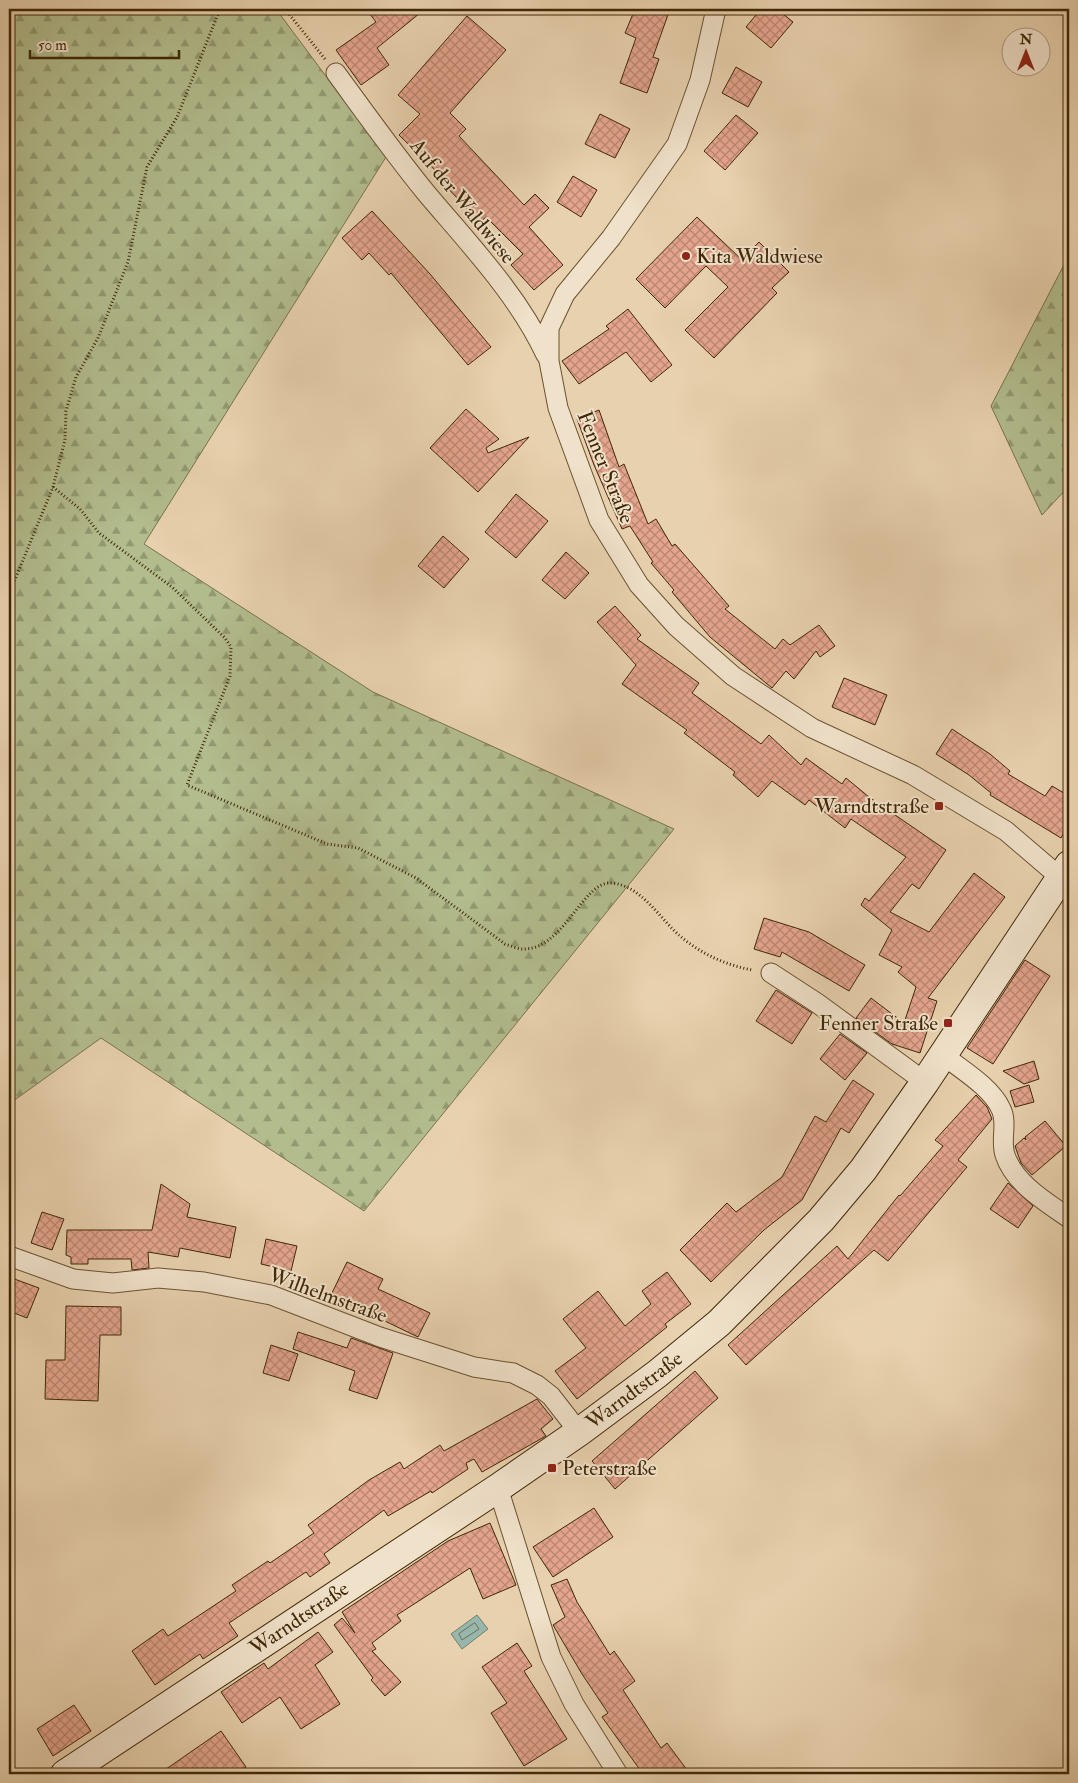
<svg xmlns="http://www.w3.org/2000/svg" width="1078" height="1783" font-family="'IM FELL Double Pica',serif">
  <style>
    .forest { fill: url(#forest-firs); stroke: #79724a }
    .water { fill: #97b7ac; stroke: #747e6a }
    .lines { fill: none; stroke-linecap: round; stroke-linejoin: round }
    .shore { stroke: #6c705a; stroke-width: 1 }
    .building { fill: url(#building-cross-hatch); stroke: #402807 }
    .street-casing { stroke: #6a5231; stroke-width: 21 }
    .secondary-casing { stroke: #402807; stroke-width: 30 }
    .path { stroke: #402807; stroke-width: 3; stroke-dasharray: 1 2.5; stroke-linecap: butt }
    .street { stroke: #f0e1ca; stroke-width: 19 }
    .secondary { stroke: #f0e1ca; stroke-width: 28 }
    .poi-dot { fill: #8f2418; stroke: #f0e1ca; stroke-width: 2 }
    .labels { text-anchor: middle; stroke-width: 4; stroke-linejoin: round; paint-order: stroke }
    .street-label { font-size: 21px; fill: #402807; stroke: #f0e1ca }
    .poi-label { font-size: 21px; fill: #402807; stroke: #f0e1ca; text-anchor: start }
  </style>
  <defs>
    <pattern id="forest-firs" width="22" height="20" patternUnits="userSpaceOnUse" patternTransform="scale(1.25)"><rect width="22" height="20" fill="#b2bc8d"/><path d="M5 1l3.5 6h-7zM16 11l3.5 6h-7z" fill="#929971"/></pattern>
    <pattern id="building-cross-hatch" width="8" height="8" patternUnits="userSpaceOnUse" patternTransform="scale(1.25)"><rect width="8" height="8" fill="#e4a48d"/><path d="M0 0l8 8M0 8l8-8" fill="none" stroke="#ba8671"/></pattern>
  </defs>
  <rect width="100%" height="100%" fill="#e8d1ae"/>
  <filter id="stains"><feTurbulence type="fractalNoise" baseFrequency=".004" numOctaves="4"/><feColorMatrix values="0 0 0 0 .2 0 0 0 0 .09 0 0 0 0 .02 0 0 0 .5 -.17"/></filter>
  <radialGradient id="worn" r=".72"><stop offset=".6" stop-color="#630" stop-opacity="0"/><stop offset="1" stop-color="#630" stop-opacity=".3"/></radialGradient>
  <g class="forest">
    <path d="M 9,9 L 276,9 L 386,157 L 144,544 L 373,692 L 674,829 L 364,1211 L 101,1038 L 9,1104 Z"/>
    <path d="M 1069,255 L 1069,486 L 1042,515 L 991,406 Z"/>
  </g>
  <path class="water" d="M 477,1615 L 488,1629 L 462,1649 L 451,1634 Z"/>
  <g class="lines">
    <path class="shore" d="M 475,1623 L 479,1629 L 462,1640 L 459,1634 Z"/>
  </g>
  <g class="building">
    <path d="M 366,9 L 425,9 L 377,48 L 389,65 L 361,85 L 336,50 L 376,22 Z"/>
    <path d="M 635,9 L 670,9 L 653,57 L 659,59 L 647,93 L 620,83 L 636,38 L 625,33 Z"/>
    <path d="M 761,9 L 777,9 L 793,22 L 771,48 L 746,27 Z"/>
    <path d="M 467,16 L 506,50 L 450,113 L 466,129 L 459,136 L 524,205 L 535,194 L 549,208 L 529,227 L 563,265 L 534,290 L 511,265 L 523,254 L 486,217 L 480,222 L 440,180 L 442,177 L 399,135 L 420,114 L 398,95 Z"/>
    <path d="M 736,67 L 762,82 L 748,107 L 722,93 Z"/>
    <path d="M 600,114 L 630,129 L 615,158 L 585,144 Z"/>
    <path d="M 736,115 L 758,133 L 725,170 L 704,151 Z"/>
    <path d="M 573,176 L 597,190 L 581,217 L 557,202 Z"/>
    <path d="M 372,211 L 430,274 L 491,347 L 468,365 L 391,273 L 389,275 L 369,253 L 362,260 L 342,238 Z"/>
    <path d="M 697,217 L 742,260 L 759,242 L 789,272 L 772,288 L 777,293 L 714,358 L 685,330 L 728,287 L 706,266 L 665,308 L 636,279 Z"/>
    <path d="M 628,309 L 672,365 L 651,382 L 626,352 L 579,384 L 562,361 L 609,329 L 606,326 Z"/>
    <path d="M 466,409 L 499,439 L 486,448 L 488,453 L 529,437 L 478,492 L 430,448 Z"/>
    <path d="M 599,410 L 619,467 L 624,464 L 648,524 L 656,519 L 672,546 L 675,544 L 729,606 L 725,609 L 775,649 L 783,639 L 790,645 L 819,625 L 835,646 L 820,657 L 816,651 L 794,679 L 786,671 L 772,688 L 710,637 L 672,592 L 674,590 L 651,563 L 653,562 L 630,526 L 622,529 L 594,465 L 577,419 Z"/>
    <path d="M 516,494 L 548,521 L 516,558 L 485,532 Z"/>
    <path d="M 443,536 L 469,559 L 444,588 L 418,566 Z"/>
    <path d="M 566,552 L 589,573 L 565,599 L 542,580 Z"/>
    <path d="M 615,606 L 641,635 L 637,639 L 699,683 L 692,693 L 761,744 L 769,735 L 801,765 L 806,758 L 842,784 L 846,778 L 869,797 L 946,850 L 919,889 L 912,884 L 890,912 L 929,932 L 974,873 L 1005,897 L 928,998 L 937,1001 L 920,1053 L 892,1044 L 856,1018 L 871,998 L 904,1023 L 916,987 L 898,972 L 902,967 L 879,955 L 892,930 L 861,905 L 865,898 L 869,901 L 906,857 L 851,819 L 845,828 L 809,800 L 805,805 L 772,781 L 758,797 L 733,775 L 735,772 L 684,733 L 687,730 L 622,684 L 636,665 L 597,622 Z"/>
    <path d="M 844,678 L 887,695 L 875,725 L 832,707 Z"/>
    <path d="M 952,729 L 990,754 L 1010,771 L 1008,774 L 1045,796 L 1052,786 L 1069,796 L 1069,823 L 1061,838 L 990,795 L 991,793 L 969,775 L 936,754 Z"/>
    <path d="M 764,918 L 809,932 L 865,965 L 849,991 L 782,952 L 780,957 L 754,949 Z"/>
    <path d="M 1025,960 L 1050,976 L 993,1064 L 967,1048 Z"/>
    <path d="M 776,990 L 812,1013 L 792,1044 L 756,1021 Z"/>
    <path d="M 840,1034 L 867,1053 L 845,1080 L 820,1059 Z"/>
    <path d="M 1034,1061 L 1039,1079 L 1024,1084 L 1003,1071 Z"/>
    <path d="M 853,1080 L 874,1094 L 849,1133 L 841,1128 L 802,1200 L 764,1230 L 711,1282 L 680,1250 L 727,1203 L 736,1212 L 782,1177 L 815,1116 L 826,1122 Z"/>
    <path d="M 1029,1085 L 1034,1102 L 1015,1107 L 1010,1091 Z"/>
    <path d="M 976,1095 L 987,1107 L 992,1119 L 958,1160 L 967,1167 L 888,1261 L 874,1250 L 746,1365 L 728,1345 L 837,1246 L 848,1259 L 899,1195 L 900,1196 L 943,1146 L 935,1140 Z"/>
    <path d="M 1045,1121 L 1066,1146 L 1032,1175 L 1021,1163 L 1015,1146 L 1024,1138 L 1026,1140 L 1025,1137 Z"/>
    <path d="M 1008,1183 L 1033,1206 L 1018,1228 L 990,1209 Z"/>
    <path d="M 161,1184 L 190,1204 L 187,1217 L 236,1227 L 230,1258 L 180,1248 L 178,1257 L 148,1252 L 149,1268 L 132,1270 L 131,1259 L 88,1259 L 88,1264 L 71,1264 L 71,1257 L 66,1255 L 67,1230 L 152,1230 Z"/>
    <path d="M 42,1212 L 64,1219 L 52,1250 L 31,1243 Z"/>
    <path d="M 266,1239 L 297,1246 L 291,1271 L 261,1264 Z"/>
    <path d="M 347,1262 L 383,1279 L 378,1289 L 430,1313 L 418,1337 L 331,1295 Z"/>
    <path d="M 667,1272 L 691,1304 L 665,1324 L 667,1327 L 577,1399 L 555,1371 L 586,1348 L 563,1319 L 598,1291 L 625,1326 L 651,1304 L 642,1291 Z"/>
    <path d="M 9,1277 L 39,1288 L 27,1318 L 9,1311 Z"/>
    <path d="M 66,1306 L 121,1307 L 121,1335 L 100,1335 L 98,1401 L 45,1399 L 46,1360 L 65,1360 Z"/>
    <path d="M 298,1332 L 347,1348 L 351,1338 L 393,1353 L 377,1399 L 349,1390 L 355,1371 L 293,1349 Z"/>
    <path d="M 271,1345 L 298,1354 L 289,1381 L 263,1373 Z"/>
    <path d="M 695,1371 L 718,1398 L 615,1489 L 592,1461 Z"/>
    <path d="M 537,1399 L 553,1419 L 541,1429 L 546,1436 L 482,1472 L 474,1459 L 466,1463 L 468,1469 L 432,1493 L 431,1491 L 388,1516 L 384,1510 L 324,1554 L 330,1563 L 310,1577 L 306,1572 L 229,1623 L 238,1636 L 203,1659 L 200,1654 L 155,1685 L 132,1651 L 163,1629 L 168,1636 L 236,1591 L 232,1585 L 268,1561 L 270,1563 L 314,1533 L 308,1525 L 369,1480 L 400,1462 L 404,1469 L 440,1445 L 444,1451 Z"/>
    <path d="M 594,1508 L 613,1537 L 553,1577 L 533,1547 Z"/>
    <path d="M 490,1523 L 516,1585 L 483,1599 L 470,1568 L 397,1615 L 401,1621 L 372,1643 L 376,1649 L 372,1651 L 401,1682 L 385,1696 L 371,1680 L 373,1678 L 334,1625 L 342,1618 L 355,1633 L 342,1612 L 448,1541 Z"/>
    <path d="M 567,1579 L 577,1602 L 610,1655 L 614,1651 L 635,1681 L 623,1690 L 661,1748 L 667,1743 L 690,1774 L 643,1774 L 602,1717 L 608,1713 L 582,1674 L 553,1625 L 565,1617 L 551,1585 Z"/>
    <path d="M 318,1632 L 333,1652 L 315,1665 L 340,1704 L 301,1729 L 280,1697 L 242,1723 L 221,1692 L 264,1663 L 268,1669 Z"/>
    <path d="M 517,1643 L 532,1666 L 524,1671 L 567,1739 L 524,1766 L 491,1713 L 507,1703 L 482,1667 Z"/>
    <path d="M 74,1705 L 91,1731 L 53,1756 L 37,1729 Z"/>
    <path d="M 221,1731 L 246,1767 L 235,1774 L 159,1774 Z"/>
  </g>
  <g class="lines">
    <g class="street-casing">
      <g id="street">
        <path d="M 716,9 L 700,80 L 677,144 L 611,238 L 565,294 L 549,328 L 549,361 L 558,408 L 599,520 L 639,585 L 676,626 L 733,676 L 812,728 L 913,775 L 1006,831 L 1061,878"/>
        <path d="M 336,73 C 366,114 395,155 427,194 C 470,245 518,295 546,355"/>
        <path d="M 771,973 L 817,1003 L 925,1082"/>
        <path d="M 943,1055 C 962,1070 991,1087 1001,1109 C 1008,1123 1000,1140 1005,1155 C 1014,1183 1046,1202 1069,1218"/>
        <path d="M 9,1256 L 73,1279 L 113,1283 L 158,1278 L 204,1282 L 271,1295 L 380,1337 L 474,1367 L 513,1373 L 537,1385 L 551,1396 L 579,1432"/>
        <path d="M 498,1488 L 551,1657 L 574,1704 L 618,1774"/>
      </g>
    </g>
    <g class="secondary-casing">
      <path id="secondary" d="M 65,1774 L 498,1488 L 579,1432 L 657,1374 L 719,1323 L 821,1220 L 863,1170 L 925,1082 L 1069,865"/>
    </g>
    <g class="path">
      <path d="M 285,9 L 325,59"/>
      <path d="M 53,487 L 80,509 L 99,533 L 172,587 L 225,638 L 231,647 L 230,676 L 187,785 L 327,844 L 358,848 L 416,878 L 505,944 C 511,946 518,949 523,949 C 564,950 583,880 612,883 C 642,886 660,919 680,936 C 701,954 726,965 752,970"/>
      <path d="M 9,594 L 53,487 L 65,440 L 66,411 L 76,377 L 98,338 L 128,262 L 147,167 L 177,117 L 220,9"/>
    </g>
    <use href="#street" class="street"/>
    <use href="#secondary" class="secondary"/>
  </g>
  <g class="poi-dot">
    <circle cx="686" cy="256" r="5"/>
    <rect x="934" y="801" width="10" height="10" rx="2.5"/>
    <rect x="943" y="1018" width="10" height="10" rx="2.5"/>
    <rect x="547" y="1463" width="10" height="10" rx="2.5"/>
  </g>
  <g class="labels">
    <g class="street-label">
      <text transform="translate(463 201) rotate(51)" y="7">Auf der Waldwiese</text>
      <text transform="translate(606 467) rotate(68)" y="7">Fenner Straße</text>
      <text transform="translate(328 1295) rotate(20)" y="7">Wilhelmstraße</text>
      <text transform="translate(634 1390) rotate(-37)" y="7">Warndtstraße</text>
      <text transform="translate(299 1618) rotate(-34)" y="7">Warndtstraße</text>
    </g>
    <g class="poi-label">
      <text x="696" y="263">Kita Waldwiese</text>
      <text x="929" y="813" text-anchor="end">Warndtstraße</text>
      <text x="938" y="1030" text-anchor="end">Fenner Straße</text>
      <text x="562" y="1475">Peterstraße</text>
    </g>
  </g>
  <rect width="1078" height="1783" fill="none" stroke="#e8d1ae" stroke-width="30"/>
  <rect x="10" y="10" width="1058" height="1763" fill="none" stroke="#402807" stroke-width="2.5"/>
  <rect x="15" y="15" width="1048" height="1753" fill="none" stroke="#402807"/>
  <g transform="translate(1026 52)"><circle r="24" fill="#f0e1ca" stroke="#aa977c"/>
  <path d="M0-4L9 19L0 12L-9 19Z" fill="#8f2418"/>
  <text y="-8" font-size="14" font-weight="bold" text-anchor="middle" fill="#402807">N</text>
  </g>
  <path d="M30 50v8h149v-8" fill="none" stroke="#402807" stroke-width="2.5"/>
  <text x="38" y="50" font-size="15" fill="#402807" stroke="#f0e1ca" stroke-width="4" paint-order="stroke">50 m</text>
  <rect width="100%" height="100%" filter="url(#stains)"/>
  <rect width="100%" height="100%" fill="url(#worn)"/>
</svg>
